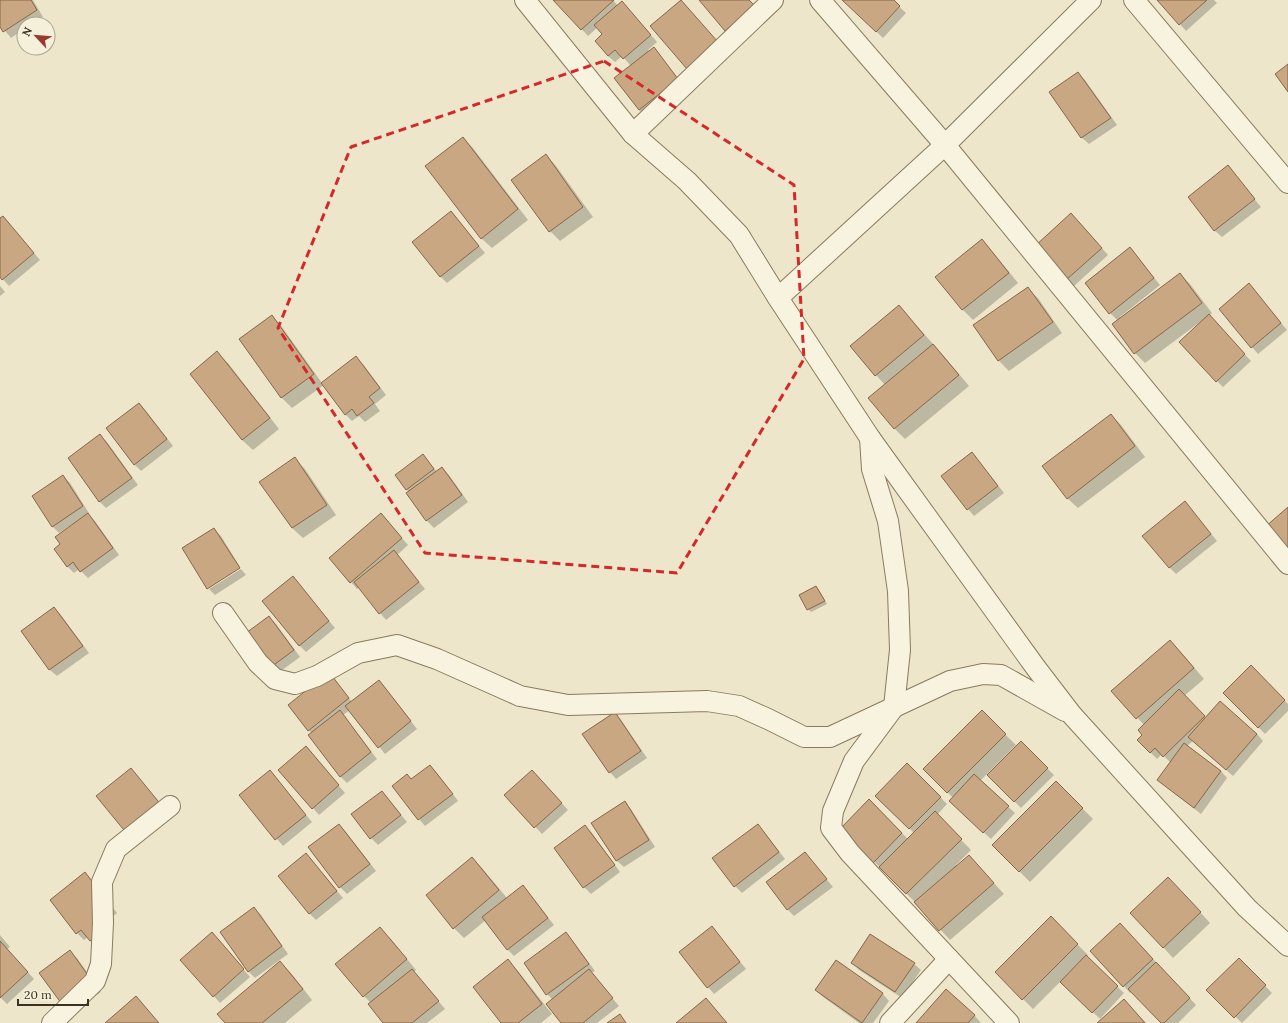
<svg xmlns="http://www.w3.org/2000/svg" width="1288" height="1023" font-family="Lora,serif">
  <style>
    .shadow { fill: #0003 }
    .building { fill: #c9a783; stroke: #886746 }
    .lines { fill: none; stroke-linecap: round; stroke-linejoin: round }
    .minor-casing { stroke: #8a7a5f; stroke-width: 22 }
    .minor { stroke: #f8f3de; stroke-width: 20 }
    .marked { fill: none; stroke: #d62828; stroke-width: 3; stroke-dasharray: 8 5; stroke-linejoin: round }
  </style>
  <rect width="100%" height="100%" fill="#ede6cb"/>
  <g class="shadow">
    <path d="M 0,0 L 33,0 L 43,17 L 32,24 L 24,24 L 24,29 L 11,38 L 0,25 Z"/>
    <path d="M 554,0 L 613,0 L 618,6 L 622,2 L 657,42 L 648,50 L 649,51 L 654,48 L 684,86 L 646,116 L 639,110 L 631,66 L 622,56 L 615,62 L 608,56 L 604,35 L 598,27 L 588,36 Z"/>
    <path d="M 843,0 L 892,0 L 906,13 L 883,38 Z"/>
    <path d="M 1159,0 L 1214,0 L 1217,3 L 1186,31 Z"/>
    <path d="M 1078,73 L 1085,80 L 1117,125 L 1089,144 L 1082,138 L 1050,92 Z"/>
    <path d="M 463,138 L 473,148 L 528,220 L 492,248 L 481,238 Z"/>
    <path d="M 546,155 L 556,166 L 593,217 L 560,241 L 550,231 Z"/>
    <path d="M 1228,167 L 1261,207 L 1222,237 L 1215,231 L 1189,197 Z"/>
    <path d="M 451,212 L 485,253 L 447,283 L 440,276 Z"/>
    <path d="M 3,217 L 40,260 L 9,286 L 0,276 L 0,219 Z"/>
    <path d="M 1078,221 L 1108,255 L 1074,286 L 1067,280 Z"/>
    <path d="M 982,240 L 992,251 L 1018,283 L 973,320 L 963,310 L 937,277 Z"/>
    <path d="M 1130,248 L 1160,285 L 1120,317 L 1121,318 L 1180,274 L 1190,284 L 1212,313 L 1209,316 L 1251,361 L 1223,387 L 1217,381 L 1200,322 L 1145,363 L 1135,353 L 1118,321 L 1110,313 Z"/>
    <path d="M 0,286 L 5,292 L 0,296 Z"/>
    <path d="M 1027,288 L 1038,298 L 1062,333 L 1009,371 L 999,361 L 974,326 Z"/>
    <path d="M 1255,291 L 1287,330 L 1258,354 L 1252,347 Z"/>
    <path d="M 899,306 L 943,355 L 969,386 L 905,439 L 895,429 L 869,398 L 885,385 L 876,375 Z"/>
    <path d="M 272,316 L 282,327 L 322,383 L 356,358 L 363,364 L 386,395 L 375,404 L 380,411 L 365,422 L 359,416 L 352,421 L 345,414 L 324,385 L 292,408 L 282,398 L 240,339 Z"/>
    <path d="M 217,353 L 228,363 L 279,429 L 253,450 L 242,440 L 191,374 Z"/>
    <path d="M 139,404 L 146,411 L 173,446 L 141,471 L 134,464 Z"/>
    <path d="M 1111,415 L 1121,425 L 1145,457 L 1078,508 L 1067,498 Z"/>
    <path d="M 100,436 L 107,442 L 138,485 L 106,508 L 100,502 L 69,459 Z"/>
    <path d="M 423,455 L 437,472 L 442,468 L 449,475 L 468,502 L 434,528 L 427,521 L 407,493 L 409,492 L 407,490 Z"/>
    <path d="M 295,459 L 305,469 L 336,515 L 303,538 L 292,528 L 261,482 Z"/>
    <path d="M 978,460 L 1004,493 L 974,516 L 968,509 Z"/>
    <path d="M 63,476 L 70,483 L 89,513 L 88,514 L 95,521 L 119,555 L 88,578 L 79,569 L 74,573 L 67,566 L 62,544 L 75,524 L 74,523 L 59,533 L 52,526 Z"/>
    <path d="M 1191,509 L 1217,541 L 1176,574 L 1169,567 Z"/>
    <path d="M 381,514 L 408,545 L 397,555 L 425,589 L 386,620 L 359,587 L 357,589 L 351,582 Z"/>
    <path d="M 214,529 L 221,536 L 240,567 L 208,587 L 208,588 L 183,548 Z"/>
    <path d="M 241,569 L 246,575 L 215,595 L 209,589 Z"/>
    <path d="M 293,577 L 335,628 L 306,652 L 299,645 Z"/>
    <path d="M 816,587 L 819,590 L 827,604 L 811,612 L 808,609 Z"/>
    <path d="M 54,608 L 61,615 L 89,653 L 57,676 L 50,670 L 22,631 Z"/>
    <path d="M 269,617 L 276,624 L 300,657 L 270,679 Z"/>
    <path d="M 1180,651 L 1204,679 L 1184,696 L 1206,718 L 1257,734 L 1263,741 L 1233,776 L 1193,741 L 1187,746 L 1221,771 L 1227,778 L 1201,814 L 1165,786 L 1158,779 L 1171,763 L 1162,754 L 1157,759 L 1138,740 L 1143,735 L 1144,725 L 1113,691 Z"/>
    <path d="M 1251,667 L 1288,704 L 1288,711 L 1265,734 L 1225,693 Z"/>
    <path d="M 335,680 L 352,702 L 378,681 L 385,688 L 417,729 L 385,754 L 350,710 L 343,715 L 377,759 L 347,783 L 340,776 L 309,730 Z"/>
    <path d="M 982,712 L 1016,745 L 980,781 L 1015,813 L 991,839 L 957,808 L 953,798 L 925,769 Z"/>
    <path d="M 614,713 L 621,720 L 647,758 L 616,779 L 610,772 Z"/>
    <path d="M 1021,743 L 1054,775 L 1021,808 L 988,775 Z"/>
    <path d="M 306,747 L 345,793 L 319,815 L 280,770 Z"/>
    <path d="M 907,764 L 947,804 L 937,815 L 971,850 L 956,865 L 957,866 L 969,856 L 1004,894 L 950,940 L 917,904 L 841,829 L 869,801 L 908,839 L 914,833 L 877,796 Z"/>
    <path d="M 430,766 L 437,773 L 458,801 L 425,826 L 419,819 L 412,780 Z"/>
    <path d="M 532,771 L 568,810 L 542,834 L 506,795 Z"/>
    <path d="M 270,772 L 312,822 L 283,846 L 241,796 Z"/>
    <path d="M 1056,782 L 1093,819 L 1030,882 L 993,845 Z"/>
    <path d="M 382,792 L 407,822 L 378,845 L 371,838 Z"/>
    <path d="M 624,802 L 631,809 L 655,847 L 624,867 L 617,861 L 593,823 Z"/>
    <path d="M 339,825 L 346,832 L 376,871 L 347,894 L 340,887 Z"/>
    <path d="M 757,825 L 764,832 L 785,859 L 742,893 L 735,886 Z"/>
    <path d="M 585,827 L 592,833 L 620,872 L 591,894 L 584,887 L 555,849 Z"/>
    <path d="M 805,853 L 833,887 L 794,916 L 787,909 Z"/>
    <path d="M 472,858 L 482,868 L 507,898 L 522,886 L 529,893 L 554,925 L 514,956 L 507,949 L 486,920 L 464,938 L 454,928 Z"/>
    <path d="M 312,861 L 343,898 L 316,920 L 309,913 Z"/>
    <path d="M 91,880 L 117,913 L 107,922 L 97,947 L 88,937 L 84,940 L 77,933 L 51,900 Z"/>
    <path d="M 1178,888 L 1210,923 L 1173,958 L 1163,947 Z"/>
    <path d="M 254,908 L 261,915 L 288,954 L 255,978 L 248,971 Z"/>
    <path d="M 1051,918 L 1088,955 L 1086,957 L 1124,993 L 1100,1019 L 1061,981 L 1033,1009 L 996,972 Z"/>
    <path d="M 712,927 L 746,969 L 714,994 L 708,987 Z"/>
    <path d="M 1127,931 L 1196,1005 L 1178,1023 L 1162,1023 L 1132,991 L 1130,993 L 1124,986 Z"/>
    <path d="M 566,933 L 572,940 L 595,971 L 591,973 L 619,1006 L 597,1023 L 563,1023 L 553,1000 L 547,994 Z"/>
    <path d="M 0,935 L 10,947 L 7,949 L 34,979 L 7,1004 L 0,997 Z"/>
    <path d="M 390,938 L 416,970 L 414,972 L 445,1009 L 427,1023 L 384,1023 L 371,1003 L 364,996 Z"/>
    <path d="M 218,940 L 250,977 L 220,1003 L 182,960 Z"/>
    <path d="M 70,952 L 77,958 L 101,992 L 72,1013 Z"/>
    <path d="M 1239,959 L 1272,993 L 1242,1023 L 1208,990 Z"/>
    <path d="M 508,961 L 518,971 L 552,1014 L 541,1023 L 502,1023 Z"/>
    <path d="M 836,961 L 883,994 L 889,1001 L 873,1023 L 859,1023 L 823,997 L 816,990 Z"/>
    <path d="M 280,963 L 291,973 L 312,1000 L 285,1023 L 226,1023 Z"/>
    <path d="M 853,963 L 914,964 L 921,970 L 902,998 L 859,970 Z"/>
    <path d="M 946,990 L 975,1016 L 981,1023 L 917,1023 Z"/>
    <path d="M 1124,1000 L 1146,1023 L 1098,1023 Z"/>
  </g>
  <g class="building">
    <path d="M 0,0 L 31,0 L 37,10 L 3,32 L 0,27 Z"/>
    <path d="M 553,0 L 614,0 L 581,30 Z"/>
    <path d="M 681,0 L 718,42 L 687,69 L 650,26 Z"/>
    <path d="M 699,0 L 749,0 L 755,6 L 725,31 Z"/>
    <path d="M 842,0 L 894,0 L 900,6 L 876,32 Z"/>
    <path d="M 1157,0 L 1207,0 L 1179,25 Z"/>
    <path d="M 622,1 L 651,35 L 623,59 L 615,50 L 608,56 L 595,41 L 602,34 L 594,25 Z"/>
    <path d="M 654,47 L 678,79 L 639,110 L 614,78 Z"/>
    <path d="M 1288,64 L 1288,92 L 1275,74 Z"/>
    <path d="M 1078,72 L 1111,118 L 1081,138 L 1049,92 Z"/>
    <path d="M 463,137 L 518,209 L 481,239 L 425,166 Z"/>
    <path d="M 546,154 L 583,207 L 549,232 L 511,180 Z"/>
    <path d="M 1228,165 L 1255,199 L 1214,231 L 1188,197 Z"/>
    <path d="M 451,211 L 479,246 L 440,277 L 412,242 Z"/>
    <path d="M 1071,213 L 1102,248 L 1066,280 L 1035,246 Z"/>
    <path d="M 3,216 L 34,253 L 2,280 L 0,277 L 0,218 Z"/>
    <path d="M 982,239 L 1009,273 L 962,310 L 935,277 Z"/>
    <path d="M 1130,247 L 1154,278 L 1109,314 L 1085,283 Z"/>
    <path d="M 1180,273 L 1202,303 L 1134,354 L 1112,324 Z"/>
    <path d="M 1249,283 L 1281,323 L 1251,348 L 1219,309 Z"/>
    <path d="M 1028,287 L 1053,322 L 998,361 L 973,325 Z"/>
    <path d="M 899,305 L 924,335 L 875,376 L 850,346 Z"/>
    <path d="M 1209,314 L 1245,354 L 1216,382 L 1179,342 Z"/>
    <path d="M 272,315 L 314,374 L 281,398 L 239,339 Z"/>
    <path d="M 933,344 L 959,375 L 894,429 L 868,398 Z"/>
    <path d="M 217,351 L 270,418 L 242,440 L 190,374 Z"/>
    <path d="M 356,356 L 380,388 L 369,397 L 374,403 L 357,416 L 352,409 L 345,415 L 321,383 Z"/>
    <path d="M 139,403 L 167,439 L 134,465 L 106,428 Z"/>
    <path d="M 1111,414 L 1135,446 L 1067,499 L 1042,466 Z"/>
    <path d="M 100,434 L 132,478 L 99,502 L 68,458 Z"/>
    <path d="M 972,452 L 998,486 L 967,510 L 941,476 Z"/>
    <path d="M 423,454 L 434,469 L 406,490 L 395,475 Z"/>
    <path d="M 295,457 L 327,505 L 292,528 L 259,482 Z"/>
    <path d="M 442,467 L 462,495 L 426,521 L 406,493 Z"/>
    <path d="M 63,475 L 83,506 L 52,527 L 32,496 Z"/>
    <path d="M 1185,501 L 1211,534 L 1169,568 L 1142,536 Z"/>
    <path d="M 1288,507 L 1288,554 L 1265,527 Z"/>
    <path d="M 88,513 L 113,548 L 80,572 L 73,562 L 67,567 L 54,549 L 60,544 L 55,537 Z"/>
    <path d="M 381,513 L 402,538 L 350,583 L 329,558 Z"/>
    <path d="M 214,528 L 240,568 L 207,589 L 182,548 Z"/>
    <path d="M 394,550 L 419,582 L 379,614 L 354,582 Z"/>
    <path d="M 293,576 L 329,621 L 299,646 L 262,601 Z"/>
    <path d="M 816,586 L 825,601 L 807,610 L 799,595 Z"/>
    <path d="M 54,607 L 83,646 L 49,670 L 21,631 Z"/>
    <path d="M 269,616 L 294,650 L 263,673 L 238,639 Z"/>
    <path d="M 1170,640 L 1194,668 L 1136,719 L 1111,691 Z"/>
    <path d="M 1251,665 L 1285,700 L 1258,728 L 1223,693 Z"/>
    <path d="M 329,672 L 349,698 L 308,731 L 288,705 Z"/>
    <path d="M 379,680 L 411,721 L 378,748 L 345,706 Z"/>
    <path d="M 1179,689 L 1205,716 L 1163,757 L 1155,748 L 1150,753 L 1137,740 L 1142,735 L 1138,730 Z"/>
    <path d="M 1220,701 L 1257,734 L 1226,770 L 1188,737 Z"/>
    <path d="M 340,710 L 371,752 L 340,777 L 308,735 Z"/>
    <path d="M 982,710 L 1006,734 L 947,793 L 923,769 Z"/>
    <path d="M 615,712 L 641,751 L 609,773 L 582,734 Z"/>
    <path d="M 1021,741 L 1048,768 L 1014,802 L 987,775 Z"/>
    <path d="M 1184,743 L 1221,771 L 1194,808 L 1157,780 Z"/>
    <path d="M 306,746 L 339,785 L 312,809 L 278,770 Z"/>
    <path d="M 907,763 L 941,797 L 909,829 L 875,796 Z"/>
    <path d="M 430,765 L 453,794 L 418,820 L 392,786 L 407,774 L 411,779 Z"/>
    <path d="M 131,768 L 162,806 L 128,835 L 96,796 Z"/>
    <path d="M 270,770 L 306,815 L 275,840 L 239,795 Z"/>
    <path d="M 532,770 L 562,803 L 534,828 L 504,795 Z"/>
    <path d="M 974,774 L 1009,806 L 983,833 L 949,801 Z"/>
    <path d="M 1056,781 L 1083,808 L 1019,872 L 992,845 Z"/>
    <path d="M 382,791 L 401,815 L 370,839 L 351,814 Z"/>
    <path d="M 869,799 L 902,833 L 873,863 L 840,829 Z"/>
    <path d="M 625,801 L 649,840 L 616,861 L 591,823 Z"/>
    <path d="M 935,811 L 962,839 L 906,894 L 879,867 Z"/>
    <path d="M 339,824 L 370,864 L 339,888 L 308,847 Z"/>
    <path d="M 758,824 L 779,852 L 734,887 L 712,858 Z"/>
    <path d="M 585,825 L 615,865 L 583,888 L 554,848 Z"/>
    <path d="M 805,852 L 827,879 L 787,910 L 766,882 Z"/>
    <path d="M 306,853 L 337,891 L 309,914 L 278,876 Z"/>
    <path d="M 969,855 L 994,883 L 939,931 L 914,902 Z"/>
    <path d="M 472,857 L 499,890 L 453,929 L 426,895 Z"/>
    <path d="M 85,872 L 111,906 L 104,930 L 90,941 L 81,930 L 76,934 L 50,900 Z"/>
    <path d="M 1168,877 L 1201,912 L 1163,948 L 1130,913 Z"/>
    <path d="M 523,885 L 548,918 L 507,950 L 482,917 Z"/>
    <path d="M 254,907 L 282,946 L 248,972 L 220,932 Z"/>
    <path d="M 1051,916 L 1078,944 L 1022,1000 L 995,972 Z"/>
    <path d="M 1120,923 L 1153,959 L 1123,987 L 1090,951 Z"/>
    <path d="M 712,926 L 740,962 L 707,988 L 679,952 Z"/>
    <path d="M 380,927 L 407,959 L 363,997 L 335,964 Z"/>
    <path d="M 212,932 L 244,969 L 213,997 L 180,960 Z"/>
    <path d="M 566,932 L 589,964 L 546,995 L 524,963 Z"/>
    <path d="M 870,934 L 915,963 L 895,992 L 851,963 Z"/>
    <path d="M 0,941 L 28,972 L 0,998 Z"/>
    <path d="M 70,950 L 95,985 L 64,1007 L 39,973 Z"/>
    <path d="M 1086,955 L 1118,986 L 1092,1013 L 1060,982 Z"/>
    <path d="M 1239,958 L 1266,985 L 1234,1018 L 1206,990 Z"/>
    <path d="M 508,959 L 542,1004 L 518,1023 L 501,1023 L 473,987 Z"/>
    <path d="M 836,960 L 883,993 L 862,1023 L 815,990 Z"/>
    <path d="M 280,961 L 303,989 L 262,1023 L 225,1023 L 217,1014 Z"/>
    <path d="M 1156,962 L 1190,998 L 1164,1023 L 1161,1023 L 1128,989 Z"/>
    <path d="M 412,969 L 439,1001 L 412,1023 L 383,1023 L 368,1004 Z"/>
    <path d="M 589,969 L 613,998 L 583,1023 L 561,1023 L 546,1004 Z"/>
    <path d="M 946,989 L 975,1015 L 968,1023 L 916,1023 Z"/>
    <path d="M 136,996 L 159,1023 L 105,1023 Z"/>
    <path d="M 706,998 L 727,1023 L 676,1023 Z"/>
    <path d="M 1124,999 L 1145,1023 L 1097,1023 Z"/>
    <path d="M 620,1014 L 626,1023 L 607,1023 Z"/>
  </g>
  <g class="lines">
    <g class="minor-casing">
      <g id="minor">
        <path d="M 525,0 L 633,134 L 687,181 L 739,235 L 778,298 L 870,438 L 1036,668 L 1072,715 L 1247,908 L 1288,946"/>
        <path d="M 820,0 L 945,145 L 1288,564"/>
        <path d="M 1134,0 L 1288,183"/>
        <path d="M 633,134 L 773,0"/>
        <path d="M 778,298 L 945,145 L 1091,0"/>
        <path d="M 870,438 L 872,469 L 888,521 L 898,591 L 900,650 L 894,707 L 854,761 L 833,811 L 831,828 L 850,853 L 1009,1023"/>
        <path d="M 223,613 L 258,663 L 275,679 L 295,684 L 317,676 L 358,653 L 397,645 L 437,659 L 520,696 L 568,705 L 707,701 L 739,706 L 768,719 L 804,737 L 830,737 L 950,681 L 983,674 L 1001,675 L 1065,711"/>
        <path d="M 52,1023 L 95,981 L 101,964 L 103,923 L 102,882 L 116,849 L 170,806"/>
        <path d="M 890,1023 L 949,959"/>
      </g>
    </g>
    <use href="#minor" class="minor"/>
  </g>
  <path class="marked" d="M 604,61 L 794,185 L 804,359 L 677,573 L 425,553 L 278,328 L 351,147 Z"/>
  <g transform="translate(36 36) rotate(296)"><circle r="19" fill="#f5f0da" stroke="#aba490"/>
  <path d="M0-3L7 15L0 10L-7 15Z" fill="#963b32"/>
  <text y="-6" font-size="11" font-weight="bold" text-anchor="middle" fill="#3b3122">N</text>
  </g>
  <path d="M18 999v6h70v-6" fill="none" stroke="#3b3122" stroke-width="2"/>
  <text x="24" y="999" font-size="12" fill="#3b3122" stroke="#f5f0da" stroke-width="3" paint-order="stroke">20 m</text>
</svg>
